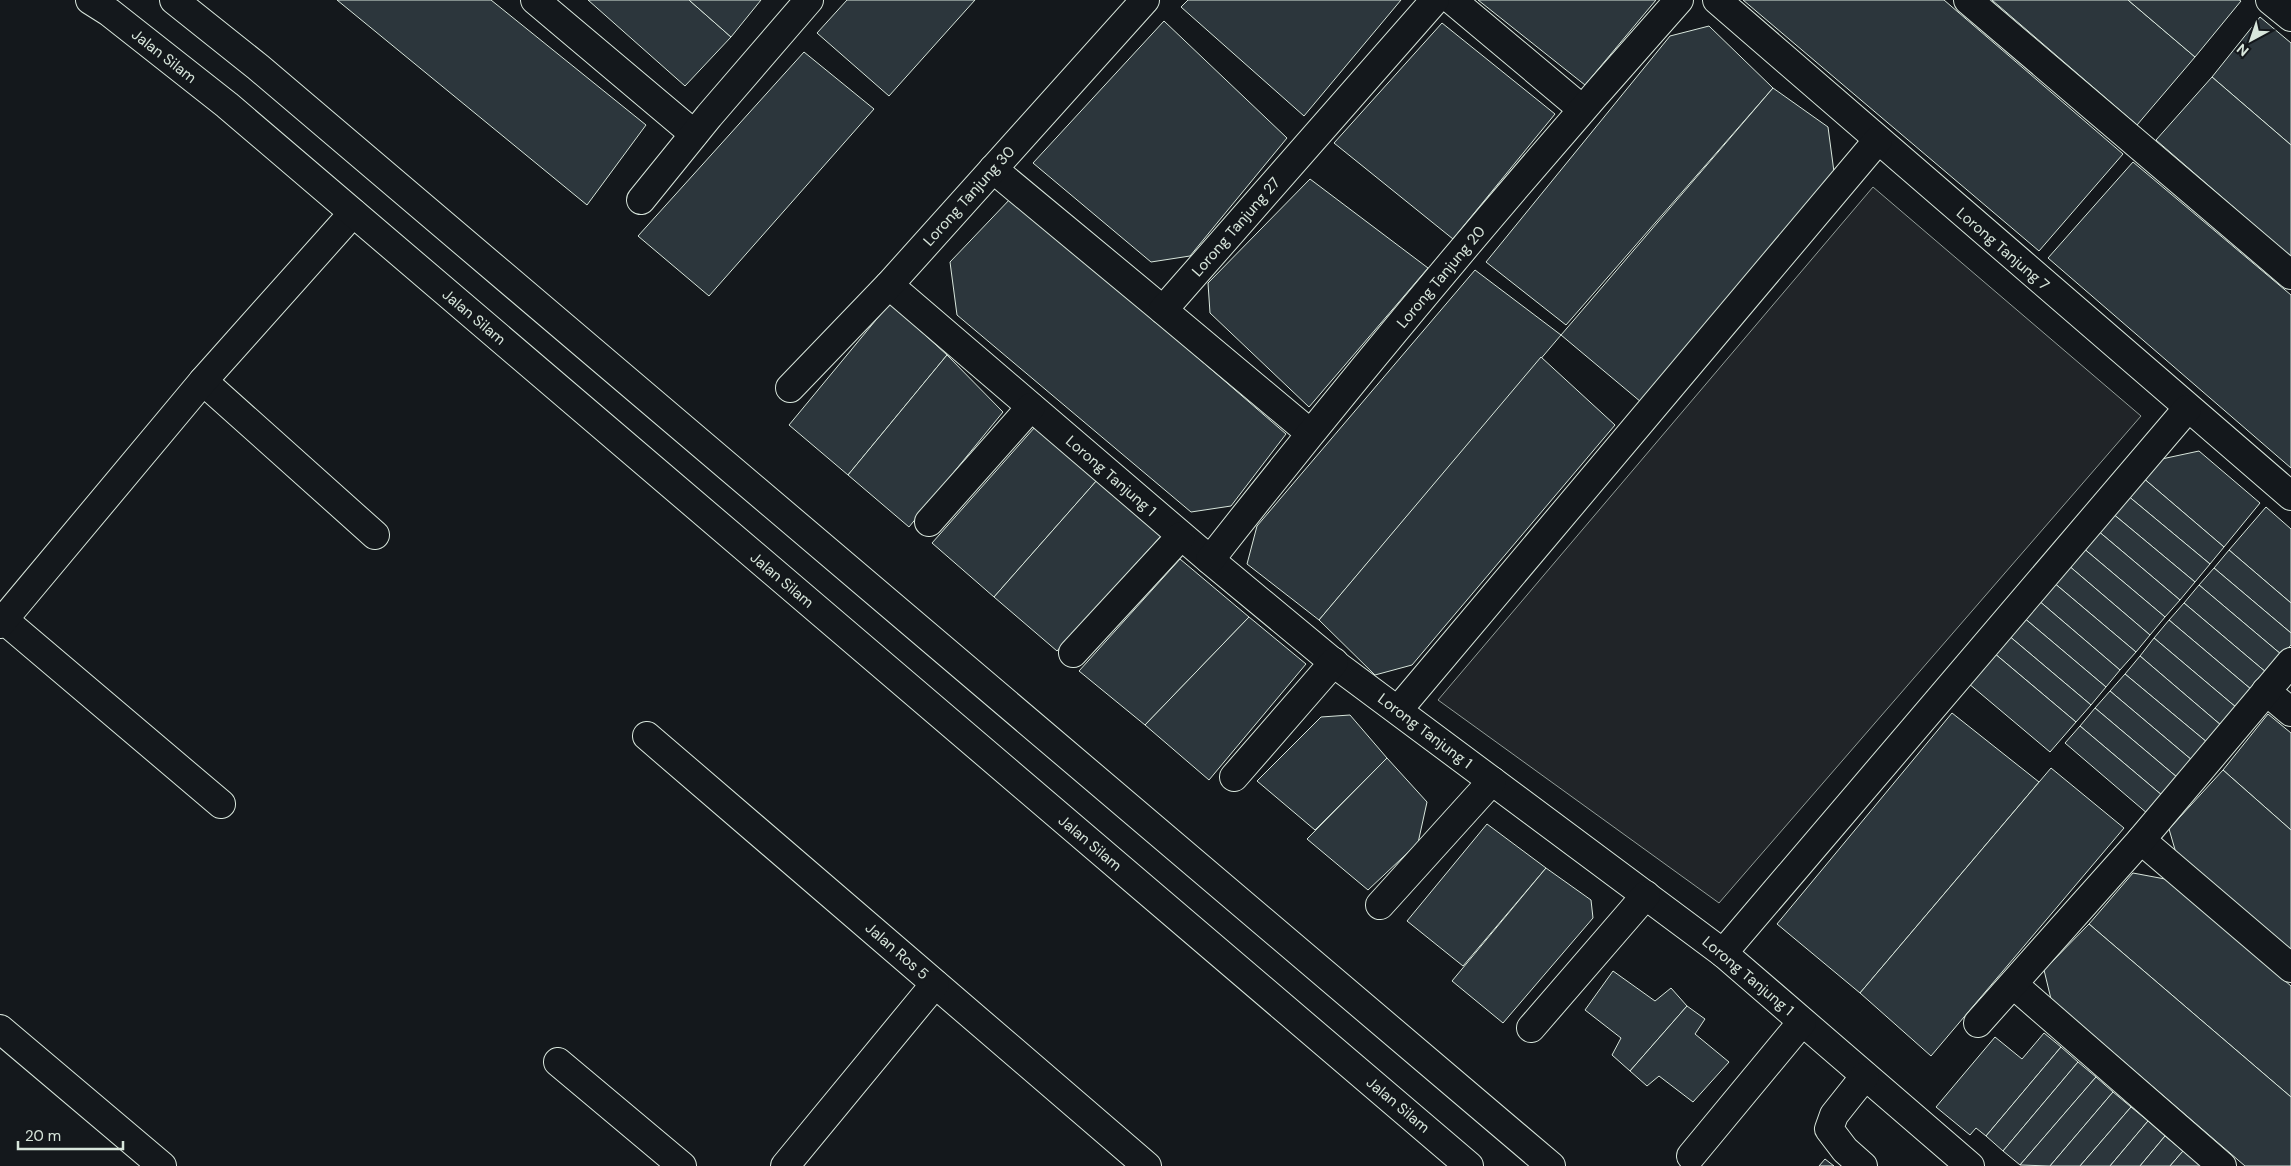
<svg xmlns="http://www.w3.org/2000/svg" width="2291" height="1166" font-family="'DM Sans',sans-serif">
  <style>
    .green { fill: #202428; stroke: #939e99 }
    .building { fill: #2c363c; stroke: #d8e6dc }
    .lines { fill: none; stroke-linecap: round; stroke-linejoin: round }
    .minor-casing { stroke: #d8e6dc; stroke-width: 30 }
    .highway-casing { stroke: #d8e6dc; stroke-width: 30 }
    .minor { stroke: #14181c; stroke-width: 28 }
    .highway { stroke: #14181c; stroke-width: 28 }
    .labels { text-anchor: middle; stroke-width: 4; stroke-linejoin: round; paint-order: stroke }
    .street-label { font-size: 15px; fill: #d8e6dc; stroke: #14181c }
  </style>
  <rect width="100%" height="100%" fill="#14181c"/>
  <path class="green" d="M 1873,187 L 2141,416 L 1719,903 L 1438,700 Z"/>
  <g class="building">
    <path d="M 337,0 L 491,0 L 646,125 L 587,205 Z"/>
    <path d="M 588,0 L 689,0 L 731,37 L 685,86 Z"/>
    <path d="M 689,0 L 761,0 L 731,37 Z"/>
    <path d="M 847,0 L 975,0 L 889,96 L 817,33 Z"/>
    <path d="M 1188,0 L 1401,0 L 1304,116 L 1181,7 Z"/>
    <path d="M 1478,0 L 1656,0 L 1585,85 Z"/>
    <path d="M 1743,0 L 1944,0 L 2123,154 L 2039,251 Z"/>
    <path d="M 1992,0 L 2128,0 L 2195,57 L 2137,125 Z"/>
    <path d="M 2128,0 L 2239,0 L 2241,1 L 2195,57 Z"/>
    <path d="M 2260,17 L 2291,43 L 2291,145 L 2212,77 Z"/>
    <path d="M 1164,21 L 1287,138 L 1190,256 L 1151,262 L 1033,163 Z"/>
    <path d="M 1442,23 L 1555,114 L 1453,239 L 1334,143 Z"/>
    <path d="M 1709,26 L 1773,88 L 1566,325 L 1486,262 L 1670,36 Z"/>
    <path d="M 804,52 L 874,109 L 709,296 L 638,236 Z"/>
    <path d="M 2212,77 L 2291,145 L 2291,257 L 2156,140 Z"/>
    <path d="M 1773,88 L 1828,127 L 1834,172 L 1641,402 L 1561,335 Z"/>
    <path d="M 2133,162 L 2291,295 L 2291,468 L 2048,258 Z"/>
    <path d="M 1310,179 L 1428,268 L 1309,407 L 1210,313 L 1208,283 Z"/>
    <path d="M 1012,197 L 1286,434 L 1231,506 L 1191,512 L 957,315 L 950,262 Z"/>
    <path d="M 1475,270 L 1561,335 L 1319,620 L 1247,564 L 1257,526 Z"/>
    <path d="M 890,303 L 947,355 L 848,475 L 789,425 Z"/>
    <path d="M 947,355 L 1003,412 L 909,527 L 848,475 Z"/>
    <path d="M 1541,357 L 1615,425 L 1412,665 L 1375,675 L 1319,620 Z"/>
    <path d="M 1035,427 L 1098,479 L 994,597 L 932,543 Z"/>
    <path d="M 2199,451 L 2260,503 L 2224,547 L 2142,477 L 2157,460 Z"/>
    <path d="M 2142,477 L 2224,547 L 2210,564 L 2127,495 Z"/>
    <path d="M 1098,479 L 1162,535 L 1057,651 L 994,597 Z"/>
    <path d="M 2127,495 L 2210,564 L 2195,582 L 2112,513 Z"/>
    <path d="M 2266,507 L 2291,529 L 2291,603 L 2229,550 Z"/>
    <path d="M 2112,513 L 2195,582 L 2180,600 L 2097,530 Z"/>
    <path d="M 2097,530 L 2180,600 L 2165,617 L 2082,547 Z"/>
    <path d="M 2082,547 L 2165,617 L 2150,635 L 2068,565 Z"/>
    <path d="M 2229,550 L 2291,603 L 2291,633 L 2214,568 Z"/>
    <path d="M 1180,559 L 1249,617 L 1145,725 L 1079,671 Z"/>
    <path d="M 2068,565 L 2150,635 L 2136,652 L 2053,582 Z"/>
    <path d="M 2214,568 L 2291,633 L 2291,645 L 2282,655 L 2199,585 Z"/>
    <path d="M 2053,582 L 2136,652 L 2120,670 L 2038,600 Z"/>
    <path d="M 2199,585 L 2282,655 L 2267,673 L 2184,603 Z"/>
    <path d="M 2038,600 L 2120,670 L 2106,687 L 2023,617 Z"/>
    <path d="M 2184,603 L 2267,673 L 2252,690 L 2169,620 Z"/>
    <path d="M 1249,617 L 1306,664 L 1209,780 L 1145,725 Z"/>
    <path d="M 2023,617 L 2106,687 L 2091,705 L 2008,635 Z"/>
    <path d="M 2169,620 L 2252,690 L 2237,708 L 2154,638 Z"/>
    <path d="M 2008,635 L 2091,705 L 2076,722 L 1994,653 Z"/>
    <path d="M 2154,638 L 2237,708 L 2222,726 L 2140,656 Z"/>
    <path d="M 1994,653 L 2076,722 L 2050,752 L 1968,683 Z"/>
    <path d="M 2140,656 L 2222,726 L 2208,743 L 2125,674 Z"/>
    <path d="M 2125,674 L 2208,743 L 2193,761 L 2110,691 Z"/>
    <path d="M 2110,691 L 2193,761 L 2178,778 L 2095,708 Z"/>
    <path d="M 2095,708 L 2178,778 L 2163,796 L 2080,726 Z"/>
    <path d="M 1952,713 L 2039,782 L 1860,993 L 1777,924 Z"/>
    <path d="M 2268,714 L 2291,733 L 2291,830 L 2223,770 Z"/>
    <path d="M 1350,715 L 1387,758 L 1315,830 L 1257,781 L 1321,717 Z"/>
    <path d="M 2080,726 L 2163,796 L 2148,814 L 2065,743 Z"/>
    <path d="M 1387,758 L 1427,802 L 1418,843 L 1368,890 L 1307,839 Z"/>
    <path d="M 2051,768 L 2124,828 L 1931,1056 L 1860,993 Z"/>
    <path d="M 2223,770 L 2291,830 L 2291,951 L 2176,853 L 2169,829 Z"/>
    <path d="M 1487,824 L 1546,868 L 1463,966 L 1407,921 Z"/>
    <path d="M 1546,868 L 1591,900 L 1593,918 L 1503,1023 L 1452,981 Z"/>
    <path d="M 2133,873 L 2165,879 L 2291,986 L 2291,1097 L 2089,924 Z"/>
    <path d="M 2089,924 L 2291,1097 L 2291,1166 L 2245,1166 L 2051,999 L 2044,970 Z"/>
    <path d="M 1613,971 L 1655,1001 L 1671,988 L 1687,1006 L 1630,1071 L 1612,1055 L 1621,1038 L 1585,1010 Z"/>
    <path d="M 1687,1006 L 1705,1019 L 1695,1034 L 1729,1062 L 1693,1102 L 1659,1076 L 1647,1086 L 1630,1071 Z"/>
    <path d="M 2044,1033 L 2061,1047 L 1986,1136 L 1976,1128 L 1970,1135 L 1936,1107 L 1995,1037 L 2022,1059 Z"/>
    <path d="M 2061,1047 L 2078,1062 L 2003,1151 L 1986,1136 Z"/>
    <path d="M 2078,1062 L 2096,1077 L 2020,1165 L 2003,1151 Z"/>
    <path d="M 2096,1077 L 2113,1092 L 2050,1166 L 2020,1165 Z"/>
    <path d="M 2113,1092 L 2131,1107 L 2080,1166 L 2050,1166 Z"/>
    <path d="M 2131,1107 L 2148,1121 L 2110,1166 L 2080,1166 Z"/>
    <path d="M 2148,1121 L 2165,1136 L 2140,1166 L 2110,1166 Z"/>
    <path d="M 2165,1136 L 2183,1151 L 2170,1166 L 2140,1166 Z"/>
    <path d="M 2183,1151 L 2200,1165 L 2199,1166 L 2170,1166 Z"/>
    <path d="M 1825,1159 L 1834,1166 L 1819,1166 Z"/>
  </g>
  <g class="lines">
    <g class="minor-casing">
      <g id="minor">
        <path d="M 535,0 L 694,134"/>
        <path d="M 1452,0 L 1582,109"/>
        <path d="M 1717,0 L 2291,496"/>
        <path d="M 1968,0 L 2291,275"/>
        <path d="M 2270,0 L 2291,17"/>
        <path d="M 993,169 L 1163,310"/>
        <path d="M 641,200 L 709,116 L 809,0"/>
        <path d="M 889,285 L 1210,560 L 1339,667 L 1723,953 L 1970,1166"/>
        <path d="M 203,381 L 375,535"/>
        <path d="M 790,388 L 889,285 L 1145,0"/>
        <path d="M 1310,433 L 1163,310 L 1435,0"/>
        <path d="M 929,522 L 1031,407"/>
        <path d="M 1210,560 C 1360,369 1517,182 1679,0"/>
        <path d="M 4,620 L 221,804"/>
        <path d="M 0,624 L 203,381 L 353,213"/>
        <path d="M 1073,653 L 1181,536"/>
        <path d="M 2266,691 L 2291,712"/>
        <path d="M 1398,710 L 1878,140"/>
        <path d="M 647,736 L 1147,1166"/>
        <path d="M 1234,777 L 1334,662"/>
        <path d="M 2141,840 L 2291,968"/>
        <path d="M 1380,905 L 1492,781"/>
        <path d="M 1723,953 L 2187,409"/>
        <path d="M 2014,985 L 2222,1166"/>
        <path d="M 1978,1023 L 2141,840 L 2291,662"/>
        <path d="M 1531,1028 L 1646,895"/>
        <path d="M 0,1029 L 162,1166"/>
        <path d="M 558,1062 L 682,1166"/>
        <path d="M 1691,1156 L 1802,1022"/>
        <path d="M 785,1166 L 935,984"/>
        <path d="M 1863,1166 L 1845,1150 L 1829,1129 L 1834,1115 L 1865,1076"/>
      </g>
    </g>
    <g class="highway-casing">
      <g id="highway">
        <path d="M 90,0 L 109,12 L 227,105 L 1469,1166"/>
        <path d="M 174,0 L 258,67 L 1551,1166"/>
      </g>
    </g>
    <use href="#minor" class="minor"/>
    <use href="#highway" class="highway"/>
  </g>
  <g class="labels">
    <g class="street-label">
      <text transform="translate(164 56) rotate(38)" y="5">Jalan Silam</text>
      <text transform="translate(969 196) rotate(-48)" y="5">Lorong Tanjung 30</text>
      <text transform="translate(1236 227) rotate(-49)" y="5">Lorong Tanjung 27</text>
      <text transform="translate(2003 249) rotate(41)" y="5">Lorong Tanjung 7</text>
      <text transform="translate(1441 277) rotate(-50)" y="5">Lorong Tanjung 20</text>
      <text transform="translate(474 317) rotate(40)" y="5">Jalan Silam</text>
      <text transform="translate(1111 476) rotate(41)" y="5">Lorong Tanjung 1</text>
      <text transform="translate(782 580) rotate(40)" y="5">Jalan Silam</text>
      <text transform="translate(1425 731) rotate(37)" y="5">Lorong Tanjung 1</text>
      <text transform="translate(1090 843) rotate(40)" y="5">Jalan Silam</text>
      <text transform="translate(897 951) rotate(41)" y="5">Jalan Ros 5</text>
      <text transform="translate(1748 976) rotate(40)" y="5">Lorong Tanjung 1</text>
      <text transform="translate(1398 1105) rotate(40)" y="5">Jalan Silam</text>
    </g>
  </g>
  <g transform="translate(2251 40) rotate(220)" stroke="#14181c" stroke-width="4" paint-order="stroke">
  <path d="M0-4L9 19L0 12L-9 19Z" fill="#d8e6dc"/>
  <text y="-8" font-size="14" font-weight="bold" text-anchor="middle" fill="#d8e6dc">N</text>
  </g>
  <path d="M18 1141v8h105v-8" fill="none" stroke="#d8e6dc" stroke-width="2.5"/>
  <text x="25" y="1141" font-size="15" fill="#d8e6dc" stroke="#14181c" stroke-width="4" paint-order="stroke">20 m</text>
</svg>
